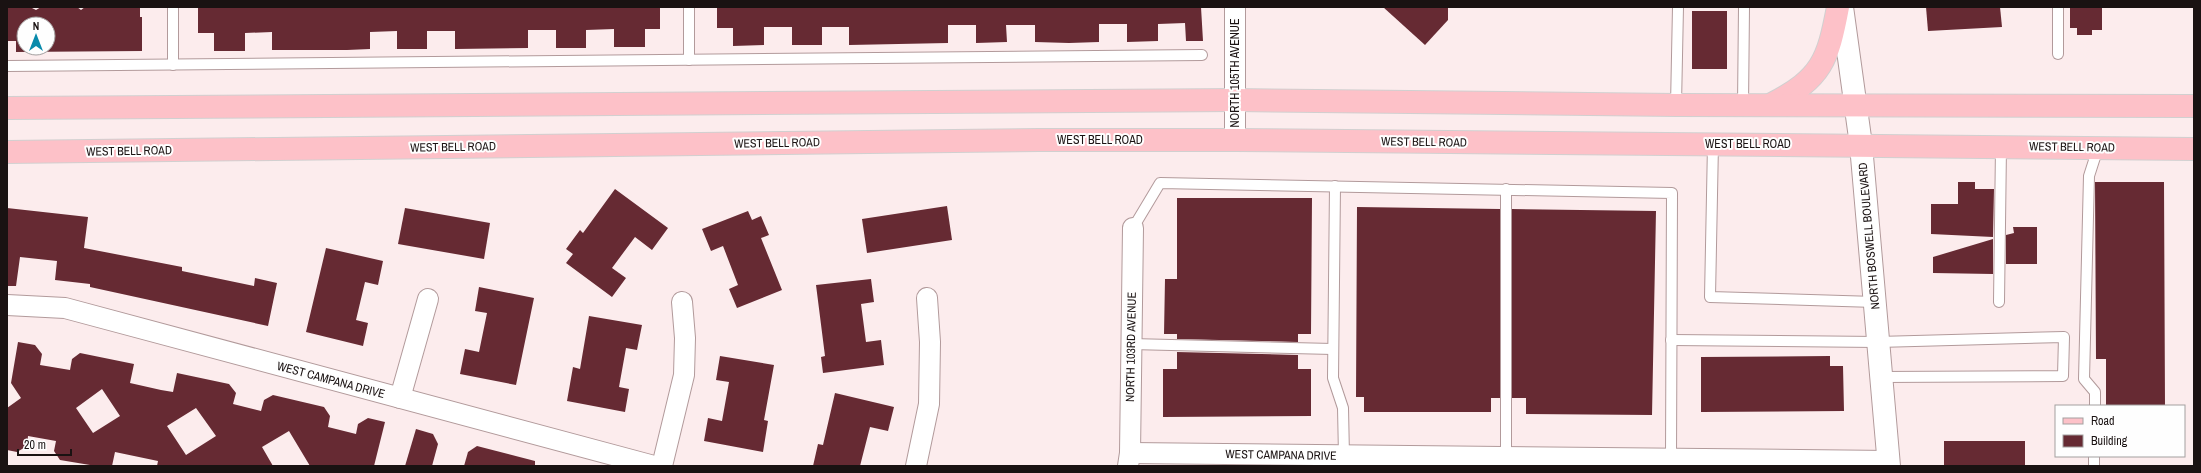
<svg xmlns="http://www.w3.org/2000/svg" width="2201" height="473" font-family="'Archivo Narrow',sans-serif">
  <style>
    .building { fill: #662a33; fill-rule: evenodd }
    .lines { fill: none; stroke-linecap: round; stroke-linejoin: round }
    .service-casing { stroke: #b29a9b; stroke-width: 12 }
    .minor-casing { stroke: #b29a9b; stroke-width: 22 }
    .tertiary-casing { stroke: #b29a9b; stroke-width: 24 }
    .primary-casing { stroke: #d1d0d0; stroke-width: 24 }
    .service { stroke: #fff; stroke-width: 10 }
    .minor { stroke: #fff; stroke-width: 20 }
    .tertiary { stroke: #fff; stroke-width: 22 }
    .primary { stroke: #fdc1c8; stroke-width: 22 }
    .labels { text-anchor: middle; stroke-width: 4; stroke-linejoin: round; paint-order: stroke }
    .street-label { font-size: 12px; fill: #1a1212; stroke: #fefefe }
  </style>
  <rect width="100%" height="100%" fill="#fceced"/>
  <g class="building">
    <path d="M 7,7 L 30,7 L 36,10 L 41,7 L 77,7 L 81,10 L 85,7 L 140,7 L 140,17 L 142,17 L 142,51 L 16,52 L 16,41 L 7,41 ZM 24,24 L 48,24 L 48,48 L 24,48 Z"/>
    <path d="M 198,7 L 660,7 L 660,29 L 645,29 L 645,47 L 614,47 L 614,29 L 586,30 L 586,48 L 556,48 L 556,30 L 528,30 L 528,48 L 455,49 L 455,31 L 427,31 L 427,49 L 397,49 L 397,31 L 370,32 L 370,49 L 347,50 L 272,50 L 272,32 L 245,33 L 245,51 L 214,51 L 214,33 L 198,33 Z"/>
    <path d="M 717,7 L 1201,7 L 1203,41 L 1186,41 L 1185,23 L 1158,24 L 1158,41 L 1127,42 L 1127,24 L 1099,24 L 1099,42 L 1069,43 L 1035,42 L 1035,25 L 1006,25 L 1007,42 L 976,43 L 976,25 L 948,25 L 948,43 L 849,45 L 849,27 L 822,27 L 822,45 L 792,45 L 792,27 L 764,27 L 764,45 L 733,46 L 733,28 L 717,28 Z"/>
    <path d="M 1383,7 L 1448,7 L 1448,20 L 1425,45 Z"/>
    <path d="M 1926,7 L 2000,7 L 2002,27 L 1928,31 Z"/>
    <path d="M 2070,7 L 2102,7 L 2102,30 L 2092,30 L 2092,35 L 2077,35 L 2077,28 L 2070,28 Z"/>
    <rect x="1692" y="11" width="35" height="58"/>
    <path d="M 1958,182 L 1975,182 L 1975,189 L 1994,189 L 1993,237 L 1931,234 L 1931,204 L 1958,204 Z"/>
    <path d="M 2095,182 L 2164,182 L 2165,406 L 2106,406 L 2106,359 L 2096,359 Z"/>
    <path d="M 615,189 L 668,228 L 652,250 L 635,237 L 612,268 L 626,278 L 612,297 L 566,263 L 573,254 L 566,249 L 580,230 L 583,233 Z"/>
    <path d="M 1177,198 L 1312,198 L 1311,334 L 1298,334 L 1298,342 L 1177,339 L 1177,334 L 1164,334 L 1165,279 L 1177,279 Z"/>
    <path d="M 947,206 L 952,240 L 867,253 L 862,219 Z"/>
    <path d="M 1357,207 L 1500,209 L 1500,398 L 1491,398 L 1491,412 L 1364,412 L 1364,397 L 1356,397 Z"/>
    <path d="M 7,208 L 88,217 L 84,248 L 182,267 L 182,271 L 254,286 L 255,278 L 277,283 L 268,326 L 90,287 L 90,284 L 55,280 L 57,261 L 20,257 L 16,286 L 7,286 Z"/>
    <path d="M 405,208 L 490,223 L 484,259 L 398,244 Z"/>
    <path d="M 1512,209 L 1656,211 L 1652,415 L 1526,414 L 1526,398 L 1512,398 Z"/>
    <path d="M 748,211 L 752,220 L 761,216 L 769,235 L 761,238 L 782,290 L 737,308 L 729,289 L 738,285 L 723,246 L 711,251 L 702,229 Z"/>
    <path d="M 2013,227 L 2037,227 L 2037,264 L 2006,264 L 2006,235 L 2014,233 Z"/>
    <path d="M 1993,239 L 1993,274 L 1933,273 L 1933,257 Z"/>
    <path d="M 326,248 L 383,261 L 378,285 L 365,282 L 356,320 L 368,323 L 363,346 L 306,332 Z"/>
    <path d="M 871,279 L 874,302 L 861,304 L 866,342 L 881,340 L 884,365 L 823,373 L 821,357 L 825,356 L 816,285 Z"/>
    <path d="M 479,287 L 534,298 L 516,385 L 460,374 L 465,349 L 479,352 L 487,313 L 475,311 Z"/>
    <path d="M 589,316 L 642,325 L 637,350 L 626,348 L 619,387 L 629,389 L 625,412 L 567,401 L 573,367 L 580,369 Z"/>
    <path d="M 18,342 L 35,345 L 42,354 L 40,365 L 70,370 L 72,359 L 80,353 L 134,364 L 130,383 L 161,390 L 173,392 L 177,373 L 229,384 L 236,393 L 233,404 L 261,411 L 264,400 L 273,395 L 324,407 L 330,416 L 328,427 L 356,434 L 358,424 L 368,418 L 385,422 L 374,466 L 310,466 L 289,431 L 262,447 L 273,466 L 157,466 L 158,461 L 115,452 L 112,466 L 96,466 L 60,460 L 54,451 L 56,441 L 28,436 L 27,446 L 17,452 L 7,450 L 7,408 L 21,398 L 11,383 ZM 102,389 L 120,416 L 93,433 L 76,408 ZM 196,408 L 216,436 L 186,455 L 167,426 Z"/>
    <path d="M 1177,352 L 1298,355 L 1298,369 L 1311,369 L 1311,416 L 1163,417 L 1163,369 L 1177,369 Z"/>
    <path d="M 720,356 L 774,365 L 764,420 L 768,421 L 763,452 L 704,441 L 708,418 L 722,421 L 729,382 L 716,380 Z"/>
    <path d="M 1830,356 L 1830,366 L 1843,366 L 1844,411 L 1701,412 L 1701,357 Z"/>
    <path d="M 835,393 L 894,407 L 888,431 L 870,427 L 860,466 L 813,466 L 818,444 L 823,445 Z"/>
    <path d="M 416,429 L 433,434 L 438,444 L 432,466 L 405,466 Z"/>
    <rect x="1944" y="441" width="81" height="25"/>
    <path d="M 477,446 L 535,461 L 535,466 L 464,466 L 468,452 Z"/>
  </g>
  <g class="lines">
    <g class="service-casing">
      <g id="service">
        <path d="M 173,7 L 173,65"/>
        <path d="M 689,7 L 689,60"/>
        <path d="M 2058,54 L 2058,7"/>
        <path d="M 7,66 L 1202,55"/>
        <path d="M 1676,105 L 1678,7"/>
        <path d="M 1743,105 L 1744,7"/>
        <path d="M 1713,144 L 1710,297 L 1875,302"/>
        <path d="M 1335,186 L 1333,378 L 1343,408 L 1344,456"/>
        <path d="M 1133,228 L 1160,183 L 1672,193 L 1671,459"/>
        <path d="M 1999,302 L 2001,147"/>
        <path d="M 1671,340 L 1878,342 L 2064,337 L 2063,376 L 1881,377"/>
        <path d="M 1131,344 L 1333,349"/>
        <path d="M 2095,406 L 2095,392 L 2084,379 L 2089,176 L 2098,148"/>
        <path d="M 1506,457 L 1506,189"/>
        <path d="M 2094,466 L 2094,456"/>
      </g>
    </g>
    <g class="minor-casing">
      <g id="minor">
        <path d="M 1235,7 L 1235,140"/>
        <path d="M 7,305 L 65,308 L 654,466"/>
        <path d="M 400,398 L 428,299"/>
        <path d="M 1130,453 L 1889,461"/>
        <path d="M 662,466 L 684,375 L 685,338 L 682,302"/>
        <path d="M 916,466 L 929,404 L 930,342 L 927,298"/>
        <path d="M 1128,466 L 1130,453 L 1133,228"/>
      </g>
    </g>
    <g class="tertiary-casing">
      <path id="tertiary" d="M 1842,7 L 1861,145 L 1889,466"/>
    </g>
    <g class="primary-casing">
      <g id="primary">
        <path d="M 1772,104 C 1822,78 1828,60 1838,7"/>
        <path d="M 7,108 L 1236,100 L 1676,105 L 2194,106"/>
        <path d="M 7,152 L 1039,140 L 1235,140 L 2194,149"/>
      </g>
    </g>
    <use href="#service" class="service"/>
    <use href="#minor" class="minor"/>
    <use href="#tertiary" class="tertiary"/>
    <use href="#primary" class="primary"/>
  </g>
  <g class="labels">
    <g class="street-label">
      <text transform="translate(1235 73) rotate(-90)" y="4">NORTH 105TH AVENUE</text>
      <text x="1100" y="144">WEST BELL ROAD</text>
      <text transform="translate(1424 142) rotate(1)" y="4">WEST BELL ROAD</text>
      <text transform="translate(777 143) rotate(-1)" y="4">WEST BELL ROAD</text>
      <text x="1748" y="148">WEST BELL ROAD</text>
      <text transform="translate(453 147) rotate(-1)" y="4">WEST BELL ROAD</text>
      <text transform="translate(2072 147) rotate(1)" y="4">WEST BELL ROAD</text>
      <text transform="translate(129 151) rotate(-1)" y="4">WEST BELL ROAD</text>
      <text transform="translate(1869 236) rotate(-95)" y="4">NORTH BOSWELL BOULEVARD</text>
      <text transform="translate(1131 347) rotate(-89)" y="4">NORTH 103RD AVENUE</text>
      <text transform="translate(331 380) rotate(15)" y="4">WEST CAMPANA DRIVE</text>
      <text transform="translate(1281 455) rotate(1)" y="4">WEST CAMPANA DRIVE</text>
    </g>
  </g>
  <rect width="2201" height="473" fill="none" stroke="#1a1212" stroke-width="16"/>
  <rect x="2055" y="405" width="130" height="52" fill="#fefefe" stroke="#a3a0a0"/>
  <rect x="2063" y="418" width="20" height="6" fill="#fdc1c8" stroke="#a3a0a0"/>
  <text x="2091" y="425" font-size="12" fill="#1a1212">Road</text>
  <rect x="2063" y="435" width="20" height="12" fill="#662a33" stroke="#a3a0a0"/>
  <text x="2091" y="445" font-size="12" fill="#1a1212">Building</text>
  <g transform="translate(36 36)"><circle r="19" fill="#fefefe" stroke="#a3a0a0"/>
  <path d="M0-3L7 15L0 10L-7 15Z" fill="#088aab"/>
  <text y="-6" font-size="11" font-weight="bold" text-anchor="middle" fill="#1a1212">N</text>
  </g>
  <path d="M18 449v6h53v-6" fill="none" stroke="#1a1212" stroke-width="2"/>
  <text x="24" y="449" font-size="12" fill="#1a1212" stroke="#fefefe" stroke-width="3" paint-order="stroke">20 m</text>
</svg>
